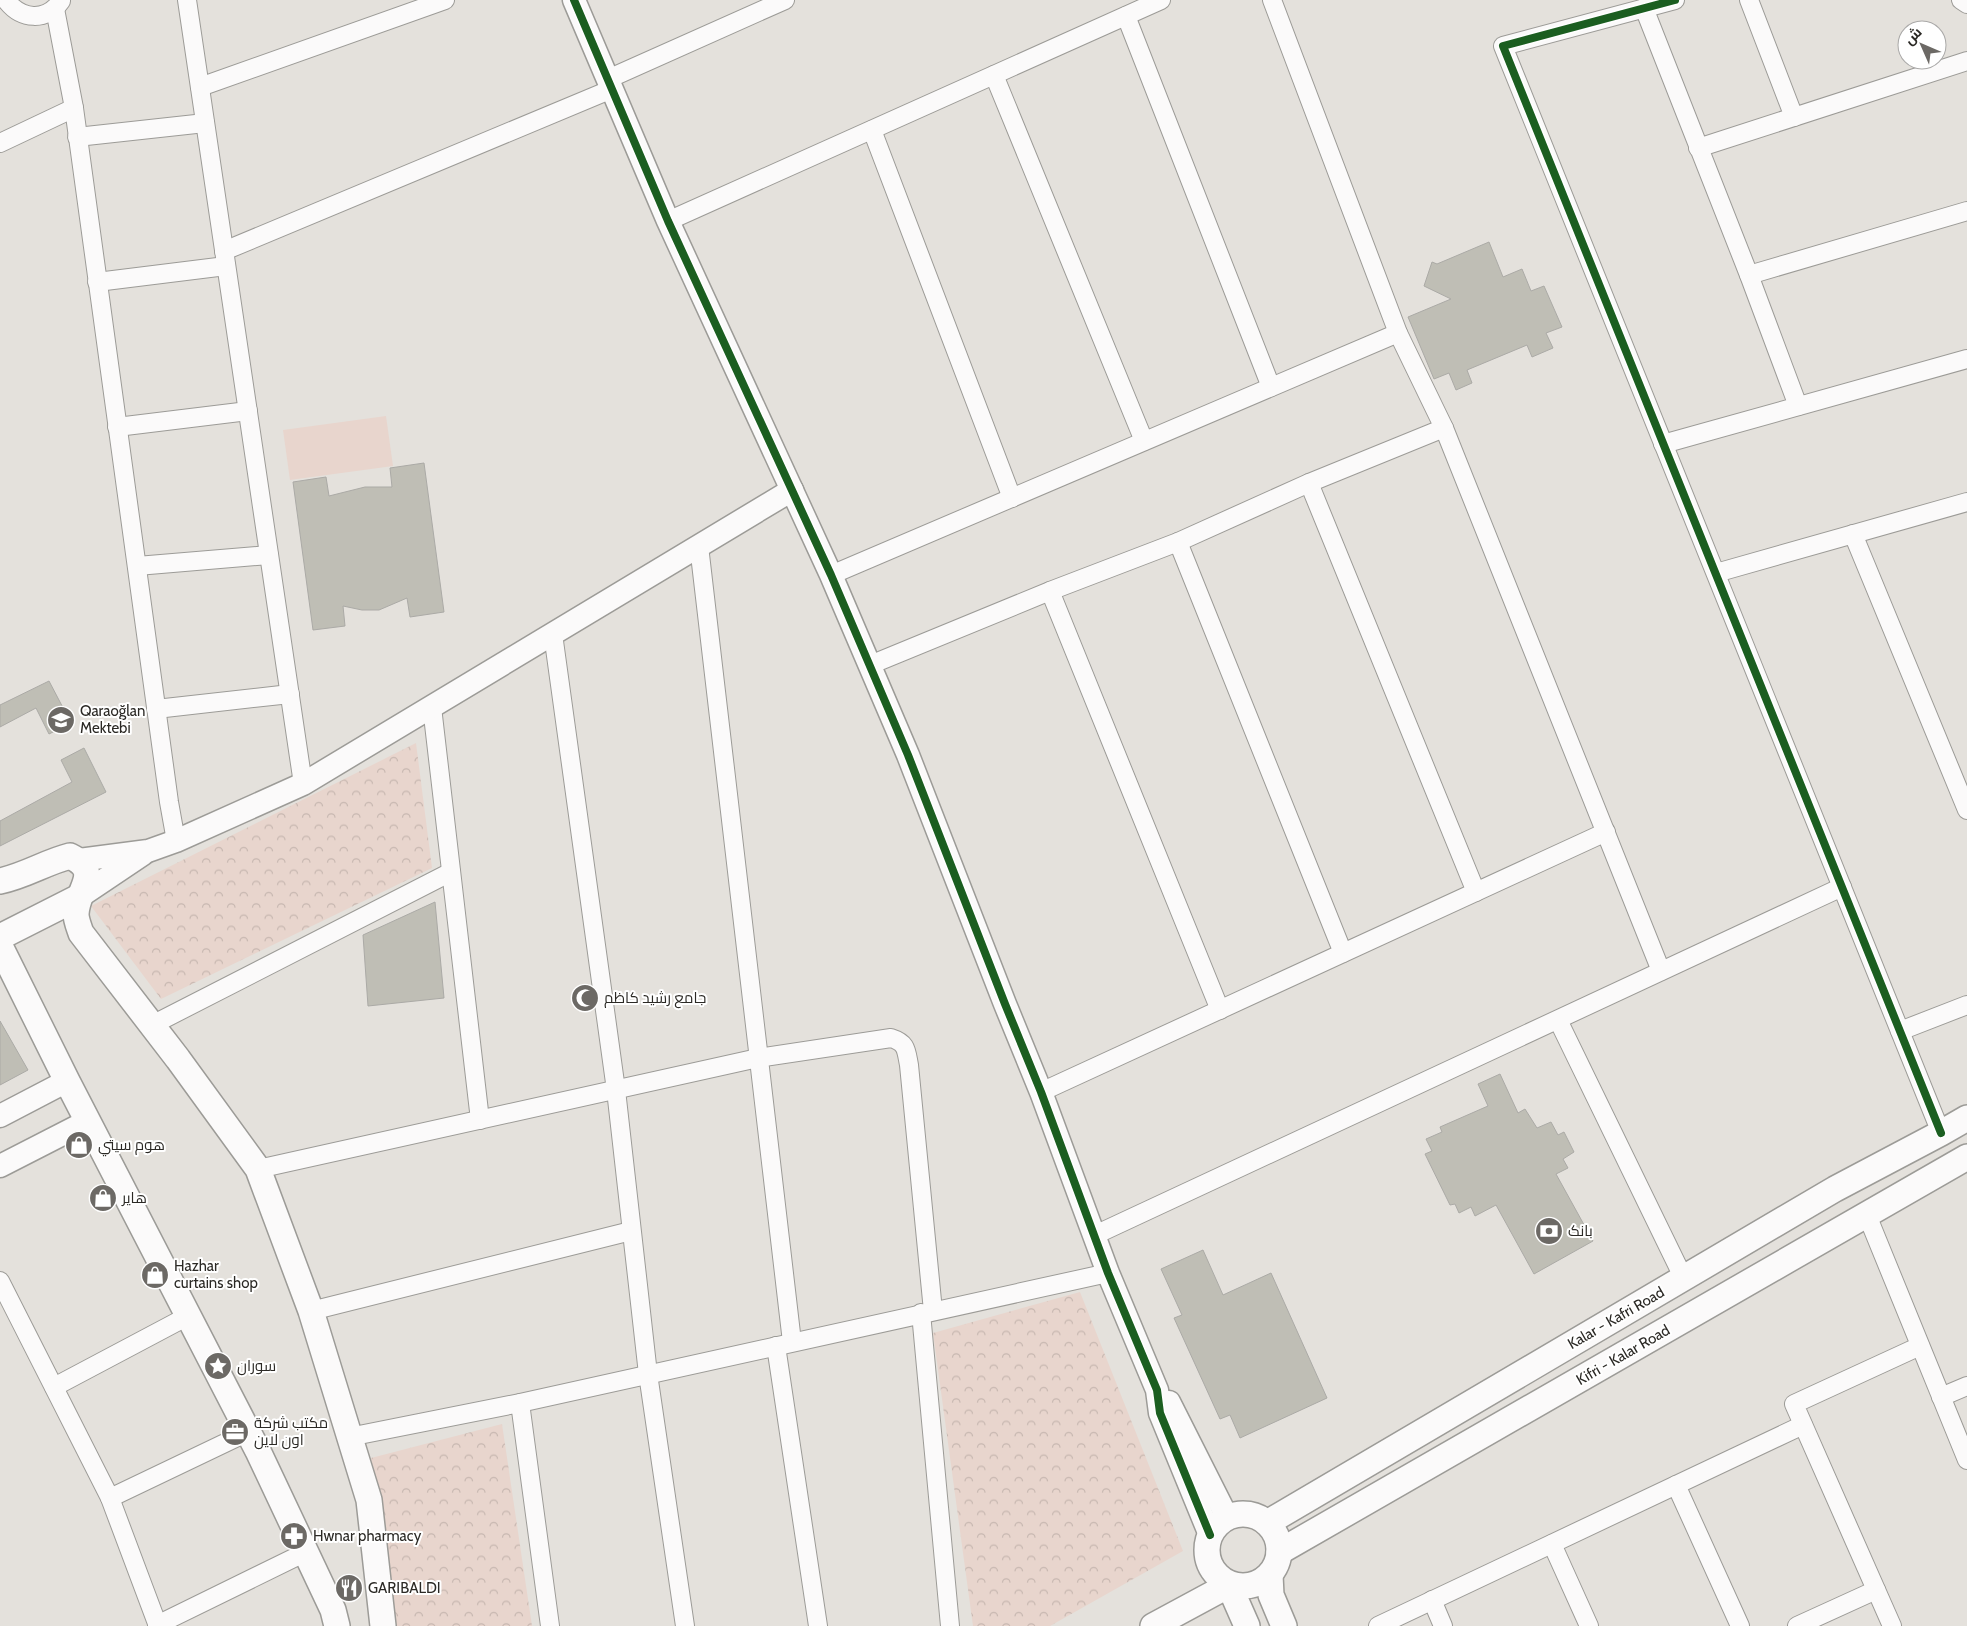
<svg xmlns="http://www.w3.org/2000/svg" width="1967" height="1626" font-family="Cabin,Cairo,sans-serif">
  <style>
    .grass { fill: #e8d5cd }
    .forest { fill: url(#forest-crowns) }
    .building { fill: #bfbeb5; stroke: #abaaa6 }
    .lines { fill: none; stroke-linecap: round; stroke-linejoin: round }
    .minor-casing { stroke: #9c9b97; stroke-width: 20 }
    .tertiary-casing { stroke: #9c9b97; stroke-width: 25 }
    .secondary-casing { stroke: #9c9b97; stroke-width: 28 }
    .minor { stroke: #fbfafa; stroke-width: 18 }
    .tertiary { stroke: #fbfafa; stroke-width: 22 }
    .secondary { stroke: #fbfafa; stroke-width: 25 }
    .cycleway-casing { stroke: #fff; stroke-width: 11 }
    .cycleway { stroke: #1b5e20; stroke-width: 8 }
    .labels { text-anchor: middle; stroke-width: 4; stroke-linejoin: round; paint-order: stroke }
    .poi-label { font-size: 15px; fill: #2b2925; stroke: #fff; text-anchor: start }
    .street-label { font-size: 15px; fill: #2b2925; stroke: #fff }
  </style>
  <defs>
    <pattern id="forest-crowns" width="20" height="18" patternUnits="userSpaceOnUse" patternTransform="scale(1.25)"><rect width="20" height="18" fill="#e8d5cd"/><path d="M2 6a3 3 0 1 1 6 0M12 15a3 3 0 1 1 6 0" fill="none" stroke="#c7b7b0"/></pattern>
  </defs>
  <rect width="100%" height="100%" fill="#e4e1dc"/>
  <path class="grass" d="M 386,416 L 393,466 L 290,480 L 283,430 Z"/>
  <g class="forest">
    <path d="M 416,743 L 432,868 L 161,999 L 91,906 Z"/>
    <path d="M 1080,1292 L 1183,1551 L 1050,1626 L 973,1626 L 933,1333 Z"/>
    <path d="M 502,1424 L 532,1626 L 395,1626 L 371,1458 Z"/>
  </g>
  <g class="building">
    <path d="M 1489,242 L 1503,277 L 1522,269 L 1531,291 L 1544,286 L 1562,327 L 1546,333 L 1553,348 L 1532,357 L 1527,345 L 1467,370 L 1472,383 L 1456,390 L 1449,373 L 1434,379 L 1408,317 L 1451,299 L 1424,286 L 1432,262 L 1437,264 Z"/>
    <path d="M 424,463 L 444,612 L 410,617 L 407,598 L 379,610 L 362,610 L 343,606 L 345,626 L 313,630 L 293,482 L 326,477 L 329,496 L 365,487 L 392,487 L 390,468 Z"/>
    <path d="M 49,681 L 71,723 L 49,734 L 36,708 L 0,727 L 0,705 Z"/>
    <path d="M 84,748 L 106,792 L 0,846 L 0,821 L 72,782 L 61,760 Z"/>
    <path d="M 435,902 L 444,998 L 368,1006 L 363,935 Z"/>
    <path d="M 0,1021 L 28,1070 L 0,1085 Z"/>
    <path d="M 1500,1074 L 1518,1113 L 1525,1109 L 1537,1128 L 1551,1122 L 1558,1135 L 1564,1132 L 1574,1152 L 1563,1159 L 1568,1168 L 1556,1174 L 1593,1241 L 1534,1274 L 1496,1205 L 1475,1216 L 1471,1207 L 1459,1213 L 1455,1204 L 1450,1205 L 1425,1154 L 1432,1151 L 1426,1139 L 1442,1132 L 1440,1127 L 1488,1106 L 1478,1084 Z"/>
    <path d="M 1203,1250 L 1223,1295 L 1271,1273 L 1327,1398 L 1240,1438 L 1230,1415 L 1220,1419 L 1174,1318 L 1182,1315 L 1161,1269 Z"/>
  </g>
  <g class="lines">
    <g class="minor-casing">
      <g id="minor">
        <path d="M 6,0 C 21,20 46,22 61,1"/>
        <path d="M 187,0 L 303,784"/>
        <path d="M 1272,0 L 1398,333 L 1444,428 L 1661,971"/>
        <path d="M 1675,0 L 1503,46 L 1941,1133"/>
        <path d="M 1749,0 L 1794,117"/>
        <path d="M 1961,0 L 1967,4"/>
        <path d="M 1644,8 L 1749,275 L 1798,406"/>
        <path d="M 55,9 L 74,108 L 169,802 L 176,841"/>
        <path d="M 1126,16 L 1271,387"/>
        <path d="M 994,75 L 1144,441"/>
        <path d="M 608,79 L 785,0"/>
        <path d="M 200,87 L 445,0"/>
        <path d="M 872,130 L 1012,498"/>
        <path d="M 77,137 L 205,123"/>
        <path d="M 0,143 L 74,108"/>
        <path d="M 1698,148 L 1967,61"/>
        <path d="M 668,221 L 1161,0"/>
        <path d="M 224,251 L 612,89"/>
        <path d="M 1749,275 L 1967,211"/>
        <path d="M 97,282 L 226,266"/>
        <path d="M 117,427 L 248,411"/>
        <path d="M 1663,444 L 1967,359"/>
        <path d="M 1309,483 L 1476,892"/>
        <path d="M 1853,534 L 1967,810"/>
        <path d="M 1178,542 L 1343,953"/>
        <path d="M 699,546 L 792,1342"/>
        <path d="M 137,566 L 269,555"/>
        <path d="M 1716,573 L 1967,502"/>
        <path d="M 831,575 L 1398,333"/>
        <path d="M 1050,591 L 1220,1010"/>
        <path d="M 553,634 L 616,1090 L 648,1374 L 685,1626"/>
        <path d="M 870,665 L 1050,591 L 1178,542 L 1309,483 L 1444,428"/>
        <path d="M 432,707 L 480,1120"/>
        <path d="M 156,709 L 290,694"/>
        <path d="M 1558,1020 L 1684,1279"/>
        <path d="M 152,1025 L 451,872"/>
        <path d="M 1900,1031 L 1967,1005"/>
        <path d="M 1041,1092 L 1606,832"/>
        <path d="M 258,1169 L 758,1058 L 891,1038 C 907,1043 906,1050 909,1065 L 933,1311"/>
        <path d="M 1867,1215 L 1967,1460"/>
        <path d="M 1095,1235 L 1842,887"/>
        <path d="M 0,1281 L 110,1498 L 158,1626"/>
        <path d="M 311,1311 L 631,1231"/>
        <path d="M 921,1313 L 950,1626"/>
        <path d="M 776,1346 L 818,1626"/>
        <path d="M 54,1387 L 188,1316"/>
        <path d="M 1941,1397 L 1967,1386"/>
        <path d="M 520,1403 L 1108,1273"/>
        <path d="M 349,1437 L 520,1403 L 550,1626"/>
        <path d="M 1676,1485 L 1740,1626"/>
        <path d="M 110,1498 L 248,1432"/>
        <path d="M 1552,1544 L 1589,1626"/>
        <path d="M 1432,1600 L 1443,1626"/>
        <path d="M 157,1625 L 306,1552"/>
        <path d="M 1378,1626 L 1803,1425"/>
        <path d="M 1797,1626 L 1876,1590"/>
        <path d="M 1892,1626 L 1794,1404 L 1920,1346"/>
      </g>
    </g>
    <g class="tertiary-casing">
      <g id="tertiary">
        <path d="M 574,0 L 668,221 L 831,575 L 908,755 L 1005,1004 L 1041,1092 L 1108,1273 L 1157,1390 L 1160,1413 L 1210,1535"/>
        <path d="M 79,860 L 148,851 L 176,841 L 303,784 L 792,490"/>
        <path d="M 79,897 L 143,854"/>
        <path d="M 0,1116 L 67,1081"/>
        <path d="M 0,1166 L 88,1121"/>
        <path d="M 1169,1402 L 1227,1517"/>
      </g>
    </g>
    <g class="secondary-casing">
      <g id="secondary">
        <path d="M 0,881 C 25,876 46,862 70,856 C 103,872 77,888 76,914 C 76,920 79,927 81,933 L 178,1059 L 258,1169 L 311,1311 L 369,1500 L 383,1626"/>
        <path d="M 0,937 L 79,897"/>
        <path d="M 0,946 L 67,1081 L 258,1451 L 333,1610 L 337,1626"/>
        <circle cx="1243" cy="1550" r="36"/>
        <path d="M 1267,1523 L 1835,1189 L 1941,1133 L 1967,1118"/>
        <path d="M 1279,1552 L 1967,1157"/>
        <path d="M 1270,1575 L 1271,1595 L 1284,1626"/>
        <path d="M 1153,1626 L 1229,1585 L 1247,1626"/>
      </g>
    </g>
    <use href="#minor" class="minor"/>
    <use href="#tertiary" class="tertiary"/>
    <use href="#secondary" class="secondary"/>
    <g class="cycleway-casing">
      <g id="cycleway">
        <path d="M 574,0 L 668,221 L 831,575 L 908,755 L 1005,1004 L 1041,1092 L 1108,1273 L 1157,1390 L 1160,1413 L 1210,1535"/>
        <path d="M 1675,0 L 1503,46 L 1941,1133"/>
      </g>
    </g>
    <use href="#cycleway" class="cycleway"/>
  </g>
  <defs>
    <g id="school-disc" transform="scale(1.4375)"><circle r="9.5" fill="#6c6965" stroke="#fff"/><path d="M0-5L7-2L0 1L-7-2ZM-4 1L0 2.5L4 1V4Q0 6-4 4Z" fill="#fff"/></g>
    <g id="mosque-disc" transform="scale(1.4375)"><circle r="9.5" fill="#6c6965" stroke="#fff"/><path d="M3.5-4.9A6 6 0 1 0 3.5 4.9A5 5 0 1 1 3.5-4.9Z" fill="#fff"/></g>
    <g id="shop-disc" transform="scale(1.4375)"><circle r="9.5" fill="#6c6965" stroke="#fff"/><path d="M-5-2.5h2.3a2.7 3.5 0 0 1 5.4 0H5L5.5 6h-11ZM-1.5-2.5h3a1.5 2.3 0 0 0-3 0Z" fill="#fff"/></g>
    <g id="bank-disc" transform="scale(1.4375)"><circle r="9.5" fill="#6c6965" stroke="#fff"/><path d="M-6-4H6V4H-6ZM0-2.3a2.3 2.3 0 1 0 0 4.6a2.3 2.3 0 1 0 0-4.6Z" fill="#fff"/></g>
    <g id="sight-disc" transform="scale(1.4375)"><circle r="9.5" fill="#6c6965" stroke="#fff"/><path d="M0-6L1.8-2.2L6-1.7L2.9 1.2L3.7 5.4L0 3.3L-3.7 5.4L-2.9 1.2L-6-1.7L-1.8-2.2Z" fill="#fff"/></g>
    <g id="office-disc" transform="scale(1.4375)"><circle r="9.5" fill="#6c6965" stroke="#fff"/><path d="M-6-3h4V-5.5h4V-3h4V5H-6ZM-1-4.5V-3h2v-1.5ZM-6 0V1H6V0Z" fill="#fff"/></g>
    <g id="pharmacy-disc" transform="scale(1.4375)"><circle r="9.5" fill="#6c6965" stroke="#fff"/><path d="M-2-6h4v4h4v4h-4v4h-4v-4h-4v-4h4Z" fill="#fff"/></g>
    <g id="restaurant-disc" transform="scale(1.4375)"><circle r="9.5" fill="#6c6965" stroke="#fff"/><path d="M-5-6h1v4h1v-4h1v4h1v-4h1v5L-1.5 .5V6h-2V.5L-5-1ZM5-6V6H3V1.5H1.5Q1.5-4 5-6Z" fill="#fff"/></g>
  </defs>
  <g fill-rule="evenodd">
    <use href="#school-disc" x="61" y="720"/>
    <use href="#mosque-disc" x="585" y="998"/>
    <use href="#shop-disc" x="79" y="1145"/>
    <use href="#shop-disc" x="103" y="1198"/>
    <use href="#bank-disc" x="1549" y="1231"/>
    <use href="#shop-disc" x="155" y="1275"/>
    <use href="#sight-disc" x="218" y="1366"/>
    <use href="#office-disc" x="235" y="1432"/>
    <use href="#pharmacy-disc" x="294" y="1536"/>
    <use href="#restaurant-disc" x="349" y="1588"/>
  </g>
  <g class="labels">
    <g class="poi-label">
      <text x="80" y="716">Qaraoğlan<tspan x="80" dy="17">Mektebi</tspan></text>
      <text x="604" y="1003">جامع رشيد كاظم</text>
      <text x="98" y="1150">هوم سيتي</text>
      <text x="122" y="1203">هاير</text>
      <text x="1568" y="1236">بانک</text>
      <text x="174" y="1271">Hazhar<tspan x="174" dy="17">curtains shop</tspan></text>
      <text x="237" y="1371">سوران</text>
      <text x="254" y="1428">مكتب شركة<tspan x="254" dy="17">اون لاين</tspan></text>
      <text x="313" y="1541">Hwnar pharmacy</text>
      <text x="368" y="1593">GARIBALDI</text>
    </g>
    <g class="street-label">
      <text transform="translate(1616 1318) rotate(-30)" y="5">Kalar - Kafri Road</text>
      <text transform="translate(1623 1355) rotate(-30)" y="5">Kifri - Kalar Road</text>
    </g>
  </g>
  <g transform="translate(1922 45) rotate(315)"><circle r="24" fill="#ffffff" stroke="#aaa9a8"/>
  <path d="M0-4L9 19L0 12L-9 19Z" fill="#6c6965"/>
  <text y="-8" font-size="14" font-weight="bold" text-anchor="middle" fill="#2b2925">ش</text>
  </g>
</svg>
